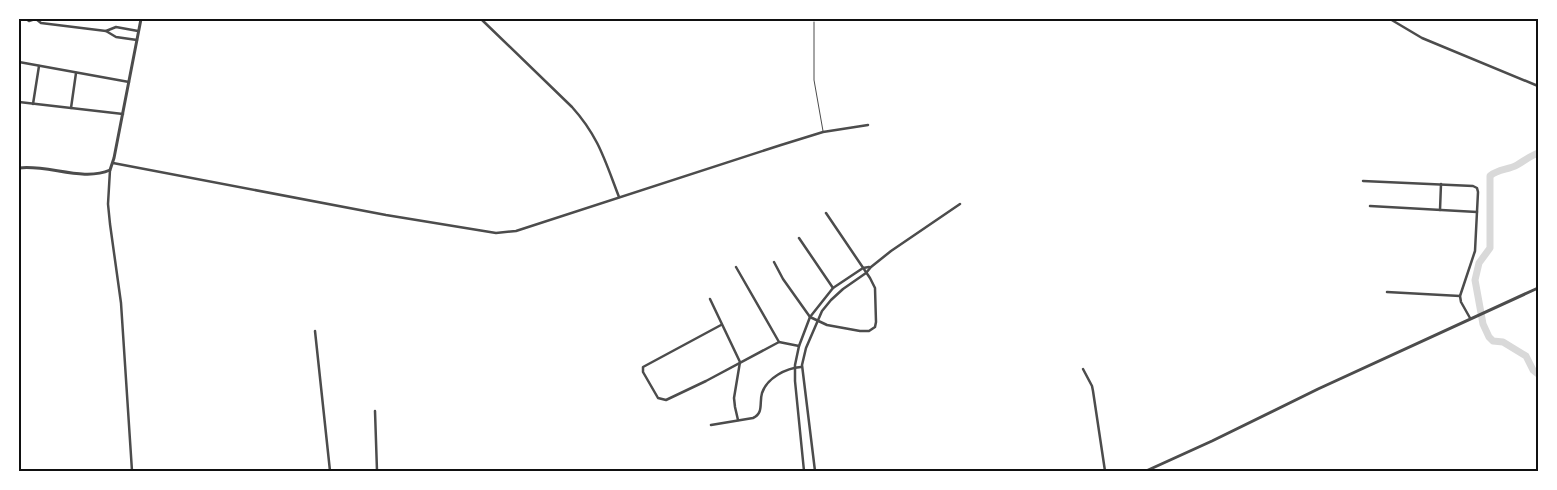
<svg xmlns="http://www.w3.org/2000/svg" width="1557" height="490" font-family="'Source Sans 3',sans-serif">
  <style>
    .lines { fill: none; stroke-linecap: round; stroke-linejoin: round }
    .canal { stroke: #d9d9d9; stroke-width: 7 }
    .service { stroke: #4c4c4c; stroke-width: 1 }
    .minor { stroke: #4c4c4c; stroke-width: 2.5 }
    .tertiary { stroke: #4c4c4c; stroke-width: 3 }
    .neatline { fill: none; stroke: #111; stroke-width: 2 }
  </style>
  <rect width="100%" height="100%" fill="#fff"/>
  <g class="lines">
    <path class="canal" d="M 1538,153 C 1530,156 1524,161 1517,165 C 1508,170 1498,169 1490,176 L 1490,248 L 1479,263 L 1475,280 L 1483,324 L 1489,337 L 1493,341 L 1503,342 L 1526,356 L 1533,370 L 1538,374"/>
    <path class="service" d="M 814,22 L 814,80 L 823,131"/>
    <g class="minor">
      <path d="M 19,19 L 26,19"/>
      <path d="M 26,19 L 29,21 L 35,19"/>
      <path d="M 36,19 L 41,23 L 106,31 L 116,37 L 137,40"/>
      <path d="M 481,19 L 572,107 C 599,137 605,161 619,197"/>
      <path d="M 1390,19 L 1422,38 L 1538,86"/>
      <path d="M 106,31 L 116,27 L 138,31"/>
      <path d="M 19,62 L 129,82"/>
      <path d="M 19,102 L 123,114"/>
      <path d="M 33,104 L 39,66"/>
      <path d="M 71,108 L 76,73"/>
      <path d="M 113,163 L 386,215 L 496,233 L 516,231 L 781,145 L 823,132 L 868,125"/>
      <path d="M 110,170 L 108,204 L 110,224 L 121,303 L 132,471"/>
      <path d="M 1363,181 L 1473,186 L 1477,188 L 1478,192 L 1475,251 L 1460,296 L 1461,302 L 1470,318"/>
      <path d="M 1370,206 L 1477,212"/>
      <path d="M 1440,210 L 1441,184"/>
      <path d="M 799,238 L 833,288"/>
      <path d="M 774,262 L 783,279 L 810,317 L 827,325 L 860,331 L 869,331 L 875,327 L 876,322 L 875,288 L 870,278 L 826,213"/>
      <path d="M 736,267 L 779,342 L 799,346"/>
      <path d="M 1387,292 L 1460,296"/>
      <path d="M 710,299 L 740,362 L 734,398 L 735,407 L 738,420"/>
      <path d="M 721,325 L 643,367 L 643,372 L 658,398 L 666,400 L 706,381 L 779,342"/>
      <path d="M 315,331 L 330,471"/>
      <path d="M 1083,369 L 1092,386 L 1093,391 L 1105,471"/>
      <path d="M 375,411 L 377,471"/>
      <path d="M 711,425 L 753,418 C 764,413 759,403 762,393 C 767,378 786,368 801,367"/>
      <path d="M 804,471 L 795,381 L 795,365 L 799,346 L 810,317 L 833,288 L 863,268 L 869,267"/>
      <path d="M 815,471 L 802,365 L 806,348 L 822,311 L 831,300 L 843,289 L 866,273 L 871,267 L 891,251 L 960,204"/>
    </g>
    <g class="tertiary">
      <path d="M 19,168 C 47,164 83,182 110,170 L 114,158 L 141,19"/>
      <path d="M 1146,471 L 1212,441 L 1318,389 L 1538,288"/>
    </g>
  </g>
  <rect width="1557" height="490" fill="none" stroke="#ffffff" stroke-width="40"/>
  <rect x="20" y="20" width="1517" height="450" class="neatline"/>
</svg>
